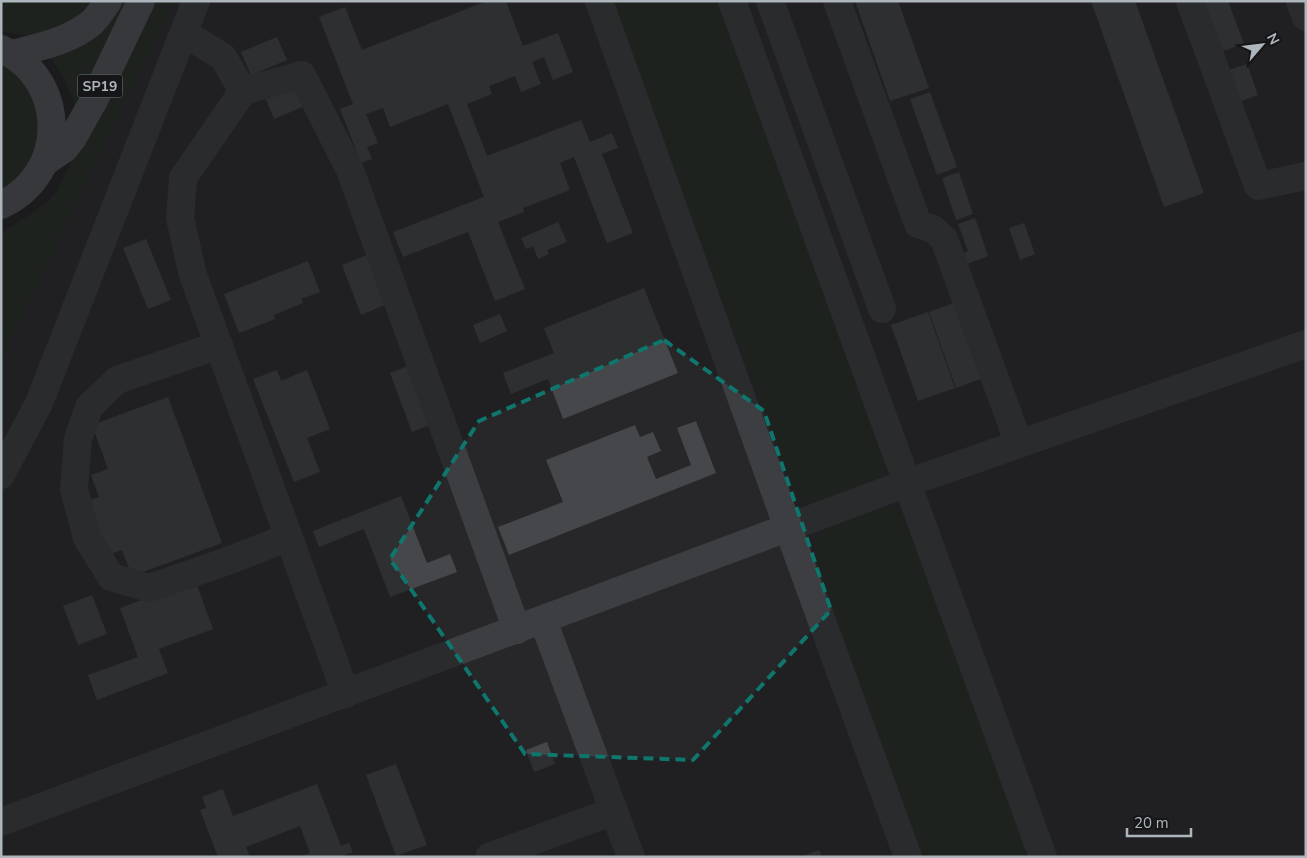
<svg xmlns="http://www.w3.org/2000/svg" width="1307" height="858" font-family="'Nunito Sans',sans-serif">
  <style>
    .built { fill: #27272a }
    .green { fill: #232b22 }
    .building { fill: #45474a }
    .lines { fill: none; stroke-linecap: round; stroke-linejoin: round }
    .minor { stroke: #3c3e42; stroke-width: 28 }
    .major { stroke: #585c61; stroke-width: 28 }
    .marked { fill: none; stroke: #0f766e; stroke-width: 4; stroke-dasharray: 10 6; stroke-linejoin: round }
    .labels { text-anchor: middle; stroke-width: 4; stroke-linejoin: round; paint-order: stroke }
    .shield { fill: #161618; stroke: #80868b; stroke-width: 1 }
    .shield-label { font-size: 14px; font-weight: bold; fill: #adb6bc }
  </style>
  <rect width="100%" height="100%" fill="#1b1b1d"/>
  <path class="built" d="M 175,1 L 1306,1 L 1306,857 L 1,857 L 1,361 L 72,212 Z"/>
  <g class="green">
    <path d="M 1,1 L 92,1 L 77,16 L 53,29 L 30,36 L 1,31 Z"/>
    <path d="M 121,1 L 129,1 L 75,108 C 71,89 62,72 50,57 L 72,50 L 90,40 Z"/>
    <path d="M 149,1 L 175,1 L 72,212 L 1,361 L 1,234 C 9,227 16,224 25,218 C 37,211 48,202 57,192 Z"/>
    <path d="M 611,1 L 721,1 L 886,462 L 880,484 L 818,506 L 795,496 Z"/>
    <path d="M 1,56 L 21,69 L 44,114 L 35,164 L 1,195 Z"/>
    <path d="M 890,507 L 909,521 L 1032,857 L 923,857 L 816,564 L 815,541 L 828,524 L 870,508 Z"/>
  </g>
  <g class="building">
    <path d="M 487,1 L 506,1 L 523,46 L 558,33 L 573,72 L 553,80 L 544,57 L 532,62 L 541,84 L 521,92 L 515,76 L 489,86 L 492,94 L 467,104 L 487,156 L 581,120 L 590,142 L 612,133 L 618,148 L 602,154 L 633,233 L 607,243 L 574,157 L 560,163 L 570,190 L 523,208 L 524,212 L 498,222 L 525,289 L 495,301 L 468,232 L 403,257 L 393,232 L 484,197 L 448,104 L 390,127 L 383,108 L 366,114 L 378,143 L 367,147 L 372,159 L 361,163 L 340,109 L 353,104 L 319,17 L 345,7 L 362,50 Z"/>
    <path d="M 855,1 L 898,1 L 929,88 L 890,101 Z"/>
    <path d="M 1091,1 L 1135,1 L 1204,193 L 1164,207 Z"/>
    <path d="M 1192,1 L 1228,1 L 1244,44 L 1211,55 Z"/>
    <path d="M 277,37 L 287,60 L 251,75 L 241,52 Z"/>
    <path d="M 1247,64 L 1258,95 L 1233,104 L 1222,72 Z"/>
    <path d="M 297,86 L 305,106 L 274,119 L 266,99 Z"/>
    <path d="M 930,92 L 957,167 L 937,175 L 910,99 Z"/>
    <path d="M 959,172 L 973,214 L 956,220 L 942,178 Z"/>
    <path d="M 975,218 L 988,256 L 965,265 L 961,254 L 968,251 L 958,224 Z"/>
    <path d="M 558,222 L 567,242 L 547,250 L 549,254 L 538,259 L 533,246 L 526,249 L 521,238 Z"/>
    <path d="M 1024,223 L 1035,254 L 1020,260 L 1009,228 Z"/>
    <path d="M 146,239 L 171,300 L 148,309 L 123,248 Z"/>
    <path d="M 367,255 L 387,304 L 361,315 L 342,265 Z"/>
    <path d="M 308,261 L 320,292 L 301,299 L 303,303 L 274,315 L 275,319 L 239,333 L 224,294 Z"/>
    <path d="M 644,288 L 678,373 L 563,419 L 548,379 L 511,394 L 503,373 L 554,353 L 544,328 Z"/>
    <path d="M 959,301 L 986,377 L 956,388 L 929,312 Z"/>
    <path d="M 928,312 L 955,388 L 918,401 L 891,325 Z"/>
    <path d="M 500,314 L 507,331 L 480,343 L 473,325 Z"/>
    <path d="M 408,366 L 430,425 L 412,432 L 390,373 Z"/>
    <path d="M 277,370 L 281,381 L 307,370 L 330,429 L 307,438 L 320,472 L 294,482 L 253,379 Z"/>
    <path d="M 168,397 L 222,543 L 132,576 L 122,550 L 108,555 L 88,501 L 99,497 L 91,475 L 108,469 L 92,425 Z"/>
    <path d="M 696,421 L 716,473 L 509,555 L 498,527 L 563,502 L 546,460 L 635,425 L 640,437 L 653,432 L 661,451 L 647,457 L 656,479 L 691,465 L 677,428 Z"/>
    <path d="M 401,496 L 427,563 L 450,554 L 457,572 L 390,597 L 364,529 L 319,547 L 313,531 Z"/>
    <path d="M 195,580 L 213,629 L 159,649 L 168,673 L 97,700 L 88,675 L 138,657 L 120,608 Z"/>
    <path d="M 92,595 L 107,634 L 78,645 L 63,606 Z"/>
    <path d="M 547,742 L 555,764 L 534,772 L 526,750 Z"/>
    <path d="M 396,764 L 427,845 L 396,856 L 366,775 Z"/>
    <path d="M 317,784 L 341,846 L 349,843 L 353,852 L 345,855 L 345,857 L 299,857 L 310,853 L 300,826 L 246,847 L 250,857 L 218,857 L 200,810 L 206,808 L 202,797 L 223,789 L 233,816 Z"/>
    <path d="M 819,850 L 822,857 L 801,857 Z"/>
  </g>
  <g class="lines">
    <g class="minor">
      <path d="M 599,1 L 788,528 L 908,857"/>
      <path d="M 732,1 L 1043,857"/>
      <path d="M 770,1 L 882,309"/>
      <path d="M 837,1 L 918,224 L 933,229 L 944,239 L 1019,444"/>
      <path d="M 1190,1 L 1258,186 L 1306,176"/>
      <path d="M 1300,1 L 1306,17"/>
      <path d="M 184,33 L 223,57 L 243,91 L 302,75 L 350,170 L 517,630"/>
      <path d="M 243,91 L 183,178 L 180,218 L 193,275 L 346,694"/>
      <path d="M 219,345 L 117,380 L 89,407 L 78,439 L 74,489 L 87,538 L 111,577 L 149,588 L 225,562 L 289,537"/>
      <path d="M 1,475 L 39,403 L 196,1"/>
      <path d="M 543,620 L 631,857"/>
      <path d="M 1,822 L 907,483 L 1306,344"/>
      <path d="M 489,857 L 614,811"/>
    </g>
    <g class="major">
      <path d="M 1,49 C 69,79 68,175 1,205"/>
      <path d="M 12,54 C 38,47 70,41 91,23 C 98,17 103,8 108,1"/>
      <path d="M 46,161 L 64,149 L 72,139 L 94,100 L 141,1"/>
    </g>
  </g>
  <path d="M0 0H1307V858H0ZM 664,340 L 764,411 L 831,610 L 693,760 L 525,754 L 390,559 L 479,421 Z" fill="#1b1b1d" fill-opacity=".55" fill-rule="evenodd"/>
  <path class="marked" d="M 664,340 L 764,411 L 831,610 L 693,760 L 525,754 L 390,559 L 479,421 Z"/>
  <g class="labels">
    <rect class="shield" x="77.5" y="74.5" width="45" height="23" rx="4"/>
    <g class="shield-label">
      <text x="100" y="91">SP19</text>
    </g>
  </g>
  <rect width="1307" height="858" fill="none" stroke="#adb6bc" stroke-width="5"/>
  <g transform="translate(1262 45) rotate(62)" stroke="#161618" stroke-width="4" paint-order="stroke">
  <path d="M0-4L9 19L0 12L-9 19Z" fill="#adb6bc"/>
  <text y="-8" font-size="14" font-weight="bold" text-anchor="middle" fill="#adb6bc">N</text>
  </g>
  <path d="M1127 828v8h64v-8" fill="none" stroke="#adb6bc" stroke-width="2.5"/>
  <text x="1134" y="828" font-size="15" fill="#adb6bc" stroke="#161618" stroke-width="4" paint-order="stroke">20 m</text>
</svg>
